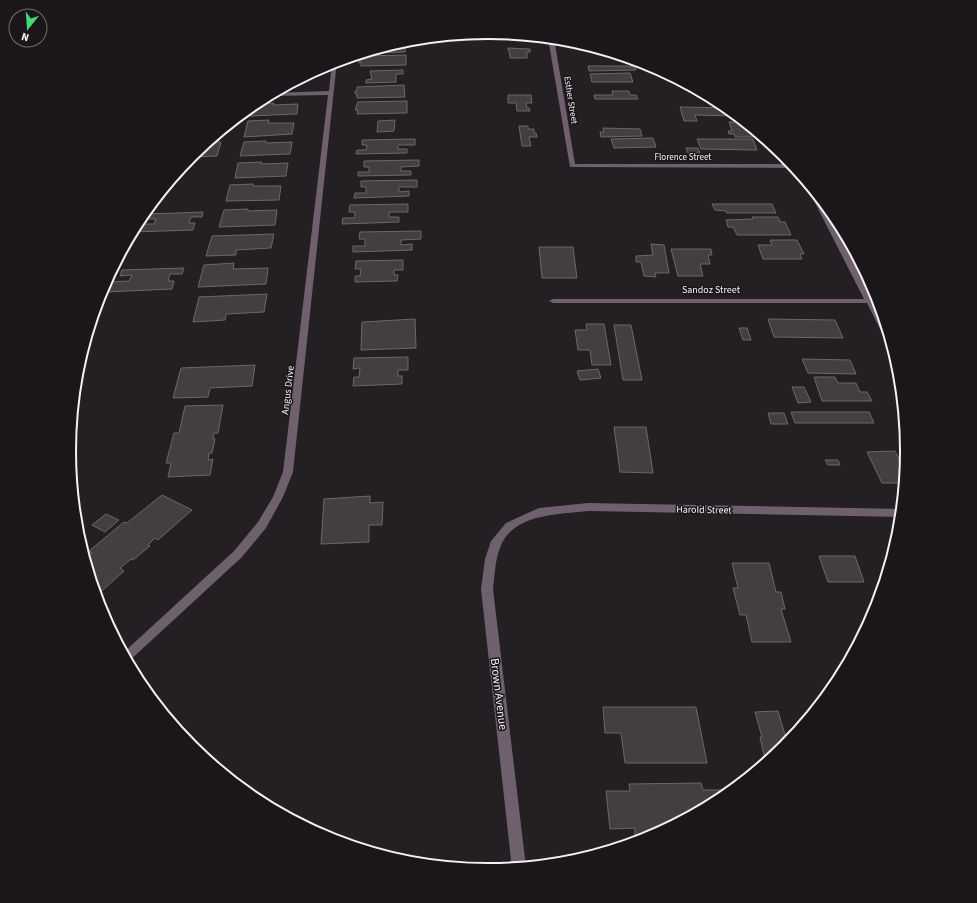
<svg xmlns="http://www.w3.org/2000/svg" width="977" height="903" font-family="'Source Sans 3',sans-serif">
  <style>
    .building { fill: #443e43; stroke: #6d676c }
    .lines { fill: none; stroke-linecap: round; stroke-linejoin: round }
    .minor { fill: #6e606c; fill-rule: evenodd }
    .labels { text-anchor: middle; stroke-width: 3; stroke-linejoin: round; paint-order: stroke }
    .far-street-label { font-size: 9px; fill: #f4f1f4; stroke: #1b161a }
    .street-label { font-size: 10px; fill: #f4f1f4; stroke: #1b161a }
    .near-street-label { font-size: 12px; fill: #f4f1f4; stroke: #1b161a }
    .rim { fill: none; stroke: #f4f1f4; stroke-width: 2 }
  </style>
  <rect width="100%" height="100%" fill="#241f23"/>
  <g class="building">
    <path d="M 405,41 L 405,45 L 408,45 L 408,47 L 405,47 L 405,52 L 377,53 L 377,49 Z"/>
    <path d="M 508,48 L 530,49 L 530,52 L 527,52 L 527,58 L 510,58 L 509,50 L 508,50 Z"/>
    <path d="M 406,55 L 406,65 L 361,66 L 361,62 L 359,63 L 359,60 L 362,60 L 362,56 Z"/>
    <path d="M 588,66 L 626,66 L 635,67 L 636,70 L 589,71 Z"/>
    <path d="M 403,70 L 403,74 L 396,74 L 396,82 L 366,83 L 366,80 L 372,79 L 370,71 Z"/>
    <path d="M 630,73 L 633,82 L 592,82 L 590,74 Z"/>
    <path d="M 404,85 L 405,97 L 357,98 L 357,94 L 355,94 L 355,91 L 357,91 L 357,87 Z"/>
    <path d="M 612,91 L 629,91 L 630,95 L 636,95 L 638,99 L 595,99 L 594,95 L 613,95 Z"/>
    <path d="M 508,95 L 531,95 L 532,103 L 526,103 L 527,108 L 529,108 L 530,111 L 517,111 L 516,103 L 508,103 Z"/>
    <path d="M 407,101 L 407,113 L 357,114 L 358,110 L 355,110 L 358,102 Z"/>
    <path d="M 274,103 L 273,105 L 298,104 L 297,114 L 250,116 L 254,104 Z"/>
    <path d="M 680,107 L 728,108 L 733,116 L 695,115 L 697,121 L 684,121 Z"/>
    <path d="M 269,120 L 268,123 L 294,123 L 292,134 L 244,137 L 248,121 Z"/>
    <path d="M 395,120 L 394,131 L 377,132 L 378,121 Z"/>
    <path d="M 729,122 L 746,122 L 753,137 L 735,137 L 734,134 L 729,134 L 728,131 L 732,131 Z"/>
    <path d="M 519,126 L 528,126 L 528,129 L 534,129 L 534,133 L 536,133 L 537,137 L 529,137 L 531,146 L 522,146 Z"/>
    <path d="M 603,128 L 640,129 L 642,136 L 601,137 L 600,132 L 604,132 Z"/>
    <path d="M 653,138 L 656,147 L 614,148 L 611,139 Z"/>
    <path d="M 415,139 L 415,145 L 398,145 L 398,149 L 407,149 L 407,153 L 356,154 L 357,150 L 366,150 L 367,145 L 362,145 L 362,140 Z"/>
    <path d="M 697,139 L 753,139 L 757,150 L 701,149 Z"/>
    <path d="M 266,141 L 266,143 L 292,142 L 290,154 L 240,156 L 244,142 Z"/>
    <path d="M 208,142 L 221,142 L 217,156 L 190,157 Z"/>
    <path d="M 686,148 L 698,148 L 700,153 L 688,153 Z"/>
    <path d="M 419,160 L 419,166 L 401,167 L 401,171 L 411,171 L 411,175 L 358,176 L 358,172 L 369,172 L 369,167 L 364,167 L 364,161 Z"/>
    <path d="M 262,162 L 261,164 L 288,163 L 286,176 L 235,178 L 238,163 Z"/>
    <path d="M 417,180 L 417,187 L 399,187 L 399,192 L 409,191 L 409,196 L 354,198 L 355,193 L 366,193 L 366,187 L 361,187 L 361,181 Z"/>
    <path d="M 253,184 L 253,186 L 281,186 L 279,200 L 226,201 L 230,185 Z"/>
    <path d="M 408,204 L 408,212 L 389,212 L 389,217 L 399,217 L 399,222 L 342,224 L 343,218 L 354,218 L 355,212 L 349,212 L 350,205 Z"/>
    <path d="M 712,204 L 772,204 L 776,213 L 727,213 L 726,211 L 715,210 Z"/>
    <path d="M 248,209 L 248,211 L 277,210 L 275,225 L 219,227 L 224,210 Z"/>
    <path d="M 203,212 L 202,217 L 191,217 L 189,223 L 195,223 L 193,230 L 132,232 L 137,224 L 154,224 L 156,219 L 145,219 L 147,214 Z"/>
    <path d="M 752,217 L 778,217 L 780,222 L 785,222 L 791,235 L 737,235 L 733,227 L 728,227 L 726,220 L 753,219 Z"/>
    <path d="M 421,231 L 421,239 L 401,240 L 401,245 L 412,244 L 412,250 L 353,252 L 353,246 L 365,246 L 365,239 L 359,239 L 360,232 Z"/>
    <path d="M 274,234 L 271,248 L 236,250 L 236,255 L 206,256 L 212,236 Z"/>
    <path d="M 770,240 L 797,240 L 804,254 L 800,254 L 802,259 L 763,259 L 758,245 L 772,245 Z"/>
    <path d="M 651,244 L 664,245 L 669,273 L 655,273 L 656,277 L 644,276 L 641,262 L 636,262 L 636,256 L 653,255 Z"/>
    <path d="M 539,247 L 573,247 L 577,278 L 542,278 Z"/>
    <path d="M 671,249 L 711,249 L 712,255 L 708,255 L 710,264 L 700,264 L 703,276 L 678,276 Z"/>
    <path d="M 403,260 L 403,270 L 394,270 L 394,275 L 398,275 L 397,281 L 355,282 L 355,276 L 360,276 L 361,269 L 355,269 L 356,261 Z"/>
    <path d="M 234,263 L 233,269 L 268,268 L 266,284 L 198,287 L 204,265 Z"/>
    <path d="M 184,268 L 182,274 L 170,274 L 168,281 L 174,281 L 172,289 L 105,292 L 108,282 L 129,281 L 132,275 L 120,276 L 122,270 Z"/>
    <path d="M 267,294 L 264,312 L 226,314 L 225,320 L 193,322 L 199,297 Z"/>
    <path d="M 415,319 L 416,348 L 361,350 L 362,322 Z"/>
    <path d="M 768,319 L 835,320 L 843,338 L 774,337 Z"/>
    <path d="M 586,324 L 604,324 L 611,365 L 592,365 L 590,350 L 578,350 L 575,330 L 587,330 Z"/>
    <path d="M 614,325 L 631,325 L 642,380 L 623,380 Z"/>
    <path d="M 739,328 L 747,328 L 751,340 L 743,340 Z"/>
    <path d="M 408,357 L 408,370 L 398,370 L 398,376 L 402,376 L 402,384 L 353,386 L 354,377 L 359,377 L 360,368 L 353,369 L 354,358 Z"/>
    <path d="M 802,359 L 850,360 L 856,374 L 808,373 Z"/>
    <path d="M 255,365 L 252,386 L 210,388 L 208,397 L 173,398 L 181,368 Z"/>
    <path d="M 598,369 L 601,378 L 580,380 L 577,371 Z"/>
    <path d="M 814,377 L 835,377 L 838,383 L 856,383 L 860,392 L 867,392 L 872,401 L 822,401 Z"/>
    <path d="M 792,387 L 804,387 L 811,402 L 798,403 Z"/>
    <path d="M 223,405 L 218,433 L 214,433 L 213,439 L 215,439 L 212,453 L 209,453 L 208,460 L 213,459 L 210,475 L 168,477 L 171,463 L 166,463 L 174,433 L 179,433 L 185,406 Z"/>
    <path d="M 791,412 L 869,412 L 874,423 L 795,423 Z"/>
    <path d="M 768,413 L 784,413 L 788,424 L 771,424 Z"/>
    <path d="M 614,427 L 646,427 L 653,473 L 620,472 Z"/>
    <path d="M 895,451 L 906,473 L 905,483 L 882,483 L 867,452 Z"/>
    <path d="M 825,460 L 838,460 L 840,465 L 828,465 Z"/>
    <path d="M 162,495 L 192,510 L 158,540 L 155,538 L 148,545 L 150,546 L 133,560 L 131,559 L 120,568 L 124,571 L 96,596 L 85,559 L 92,553 L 89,551 L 124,522 L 127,523 Z"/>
    <path d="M 370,496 L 370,503 L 383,502 L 382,525 L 369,525 L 369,542 L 321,544 L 324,499 Z"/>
    <path d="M 106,514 L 119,520 L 105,532 L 92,525 Z"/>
    <path d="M 819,556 L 855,556 L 864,582 L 828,582 Z"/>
    <path d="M 732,563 L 769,563 L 776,592 L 781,592 L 785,609 L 781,609 L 791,642 L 752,642 L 746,615 L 740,615 L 733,588 L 738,588 Z"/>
    <path d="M 603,707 L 696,707 L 707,763 L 625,763 L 621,733 L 605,733 Z"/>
    <path d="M 778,711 L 786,738 L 788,738 L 789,743 L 766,764 L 760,737 L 762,737 L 755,712 Z"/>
    <path d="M 701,783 L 703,790 L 728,790 L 729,794 L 721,800 L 657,835 L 635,835 L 635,828 L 610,829 L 606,791 L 630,791 L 629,784 Z"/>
  </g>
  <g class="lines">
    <g class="minor">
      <path d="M 548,38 L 554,38 L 575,164 L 793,164 L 796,168 L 570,167 Z"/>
      <path d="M 337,61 L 293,472 L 283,497 L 266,528 L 242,557 L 128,662 L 123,653 L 234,551 L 258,522 L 273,497 L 283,472 L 328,95 L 268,96 L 273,93 L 329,91 L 332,63 Z"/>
      <path d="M 808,183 L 820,197 L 887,327 L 893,347 L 889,347 L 867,303 L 553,303 L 549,301 L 553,299 L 864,299 L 806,185 Z"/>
      <path d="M 588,503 L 902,509 L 902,517 L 588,511 C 560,514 516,514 502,543 C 495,557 495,574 493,589 L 526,867 L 512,869 L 481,589 L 485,559 L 491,541 L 506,523 L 539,508 Z"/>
    </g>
  </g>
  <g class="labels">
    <g class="far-street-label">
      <text transform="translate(571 100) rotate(81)" y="3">Esther Street</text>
      <text x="683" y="160">Florence Street</text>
    </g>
    <g class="street-label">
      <text x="711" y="293">Sandoz Street</text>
      <text transform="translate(287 390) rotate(-83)" y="4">Angus Drive</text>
      <text transform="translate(704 509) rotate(1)" y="4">Harold Street</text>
    </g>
    <g class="near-street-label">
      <text transform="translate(499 694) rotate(83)" y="4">Brown Avenue</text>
    </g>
  </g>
  <path d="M0 0H977V903H0ZM76 451a412 412 0 1 1 824 0a412 412 0 1 1-824 0Z" fill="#1b161a" fill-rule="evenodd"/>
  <path class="rim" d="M76 451a412 412 0 1 1 824 0a412 412 0 1 1-824 0Z"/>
  <g transform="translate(28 28) rotate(197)"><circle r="19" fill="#1b161a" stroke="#726e71"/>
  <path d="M0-3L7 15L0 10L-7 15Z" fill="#46d779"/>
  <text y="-6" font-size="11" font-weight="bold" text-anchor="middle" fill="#f4f1f4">N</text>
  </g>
</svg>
